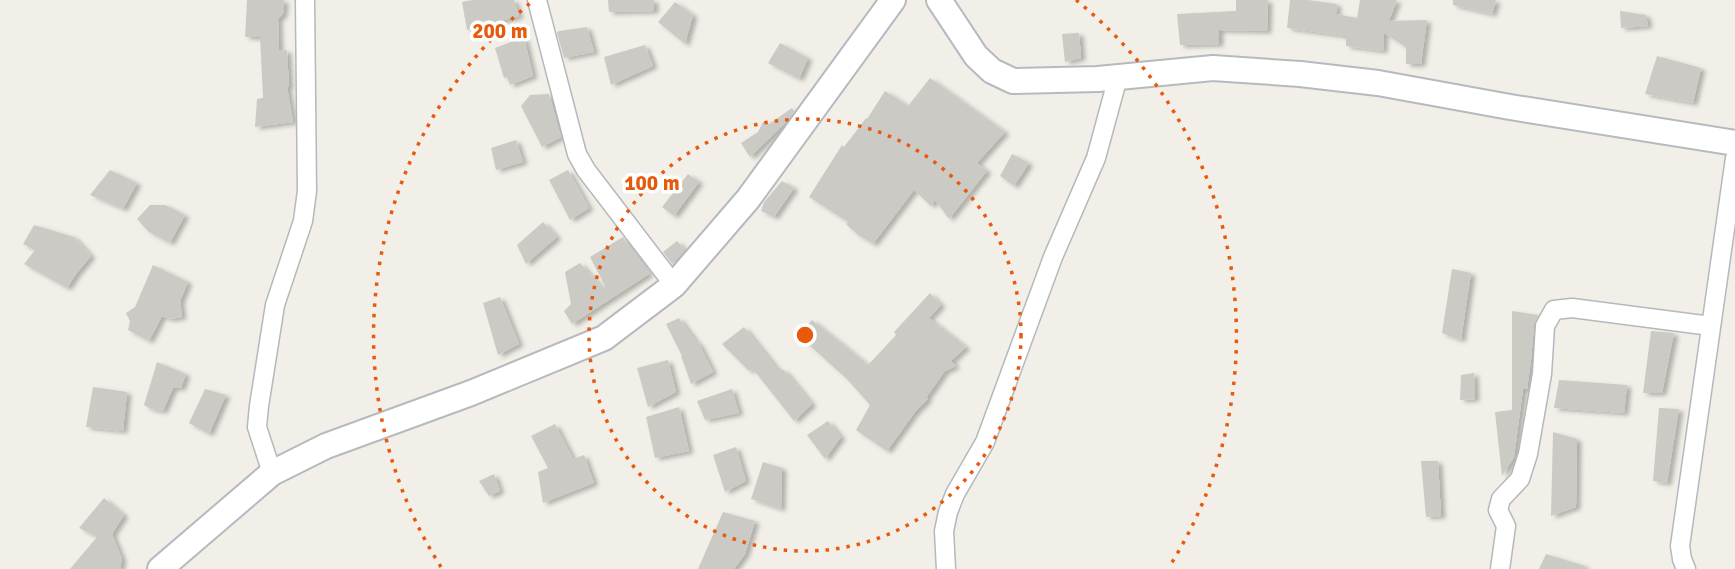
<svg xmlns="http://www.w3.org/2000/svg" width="1735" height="569" font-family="Signika,sans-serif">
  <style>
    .building { fill: #cccac5; filter: url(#shadow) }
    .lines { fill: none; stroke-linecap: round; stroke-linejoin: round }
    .street-casing { stroke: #b5b8bc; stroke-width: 21 }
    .secondary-casing { stroke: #b6babf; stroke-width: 28 }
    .street { stroke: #fff; stroke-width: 18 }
    .secondary { stroke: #fff; stroke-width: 24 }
    .ring { fill: none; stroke: #e8590c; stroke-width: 3.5; stroke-dasharray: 3.5 7 }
    .centre { fill: #e8590c; stroke: #fff; stroke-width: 3.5 }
    .ring-label { font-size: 21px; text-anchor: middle; font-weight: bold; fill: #e8590c; stroke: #fff; stroke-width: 7; stroke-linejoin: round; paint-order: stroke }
  </style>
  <defs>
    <filter id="shadow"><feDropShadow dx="4.5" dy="2.5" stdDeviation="2" flood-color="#0004"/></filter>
  </defs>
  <rect width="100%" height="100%" fill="#f1efe8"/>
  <g class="building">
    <path d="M 247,0 L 284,0 L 283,14 L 278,19 L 279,51 L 287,50 L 289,87 L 287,87 L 293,122 L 255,127 L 257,99 L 263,98 L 260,37 L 245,37 Z"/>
    <path d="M 473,0 L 514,0 L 519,16 L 467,30 L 462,2 Z"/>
    <path d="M 608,0 L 654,0 L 654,11 L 609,12 Z"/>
    <path d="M 1236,0 L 1268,0 L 1267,31 L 1219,30 L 1219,44 L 1180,45 L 1177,14 L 1236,11 Z"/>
    <path d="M 1290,0 L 1308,0 L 1337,4 L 1336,14 L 1357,18 L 1360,0 L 1397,0 L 1389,21 L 1427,20 L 1421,64 L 1406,64 L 1406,47 L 1384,33 L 1383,51 L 1346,46 L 1346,36 L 1287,28 Z"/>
    <path d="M 1453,0 L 1496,0 L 1492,14 L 1453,5 Z"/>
    <path d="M 675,2 L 693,15 L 685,44 L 658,22 Z"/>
    <path d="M 1620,11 L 1646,15 L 1648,26 L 1621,28 Z"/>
    <path d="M 587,27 L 594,52 L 564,58 L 557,33 L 559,31 Z"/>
    <path d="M 1079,33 L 1081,58 L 1065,62 L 1062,34 Z"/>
    <path d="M 524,37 L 533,76 L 510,85 L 507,77 L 504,78 L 495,48 Z"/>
    <path d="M 780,43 L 808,58 L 799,79 L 768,63 Z"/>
    <path d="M 645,45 L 653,66 L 611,85 L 604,57 Z"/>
    <path d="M 1657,56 L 1701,68 L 1693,103 L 1645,94 Z"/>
    <path d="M 930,78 L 1005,132 L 977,163 L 987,171 L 949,219 L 935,200 L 931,206 L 914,190 L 873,244 L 858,235 L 846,224 L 848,222 L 809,197 L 842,145 L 844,147 L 866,118 L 867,119 L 885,91 L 908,106 Z"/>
    <path d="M 549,94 L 561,137 L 542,147 L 521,106 L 530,95 Z"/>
    <path d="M 792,108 L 794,111 L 786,122 L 750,157 L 741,143 L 758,132 L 763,122 L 769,124 Z"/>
    <path d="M 516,140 L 523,162 L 496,170 L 491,148 Z"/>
    <path d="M 1012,154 L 1029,163 L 1014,186 L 1000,176 Z"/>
    <path d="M 110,170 L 137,183 L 123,209 L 90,195 Z"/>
    <path d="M 568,170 L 589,208 L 570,220 L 549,180 Z"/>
    <path d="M 688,174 L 699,182 L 674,216 L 662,207 Z"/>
    <path d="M 782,181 L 794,188 L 774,217 L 761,211 L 764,202 Z"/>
    <path d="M 150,205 L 165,205 L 185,215 L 170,243 L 149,232 L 137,219 Z"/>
    <path d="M 543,222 L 557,237 L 526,264 L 517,245 Z"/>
    <path d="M 34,225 L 74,237 L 91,256 L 76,274 L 67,288 L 24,264 L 35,250 L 23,244 Z"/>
    <path d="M 623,237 L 649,274 L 572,324 L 564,311 L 571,304 L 565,272 L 580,263 L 602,288 L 605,286 L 590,257 Z"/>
    <path d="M 677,241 L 685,250 L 672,264 L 663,252 Z"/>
    <path d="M 153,265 L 188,282 L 180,301 L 182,317 L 170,319 L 162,316 L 149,341 L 128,330 L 130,321 L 126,313 L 135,307 Z"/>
    <path d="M 1452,269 L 1471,273 L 1461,340 L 1442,333 Z"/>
    <path d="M 930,293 L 941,305 L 929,318 L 966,347 L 951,361 L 956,366 L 945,371 L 926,398 L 928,399 L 915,412 L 887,451 L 856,430 L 870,405 L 847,379 L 798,335 L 812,320 L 868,365 L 896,335 L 894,332 Z"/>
    <path d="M 500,297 L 519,344 L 498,355 L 483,303 Z"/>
    <path d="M 1512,311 L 1538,315 L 1534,325 L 1531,360 L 1527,389 L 1523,389 L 1514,457 L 1502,476 L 1495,412 L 1512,410 Z"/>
    <path d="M 679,318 L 697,343 L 698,342 L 713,372 L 691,384 L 681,356 L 682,356 L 666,324 Z"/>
    <path d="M 744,327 L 778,370 L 784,370 L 812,404 L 794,421 L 753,369 L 749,371 L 722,344 Z"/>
    <path d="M 1651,331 L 1674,333 L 1662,393 L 1643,393 Z"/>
    <path d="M 668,360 L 676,392 L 648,407 L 637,368 Z"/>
    <path d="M 157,362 L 186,374 L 181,388 L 173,388 L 163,411 L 151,409 L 144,405 Z"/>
    <path d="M 1474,373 L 1475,399 L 1460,400 L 1461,375 Z"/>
    <path d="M 1559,380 L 1627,385 L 1624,413 L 1554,408 Z"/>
    <path d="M 93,387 L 127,392 L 123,431 L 86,427 Z"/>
    <path d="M 205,389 L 226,395 L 209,434 L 189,423 Z"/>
    <path d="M 732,389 L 739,413 L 705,420 L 697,401 Z"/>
    <path d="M 679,407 L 689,451 L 655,458 L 646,417 Z"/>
    <path d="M 1659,408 L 1679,409 L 1667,483 L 1653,481 Z"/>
    <path d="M 828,421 L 841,437 L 825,459 L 807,435 Z"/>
    <path d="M 555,424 L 573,459 L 584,455 L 594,483 L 543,503 L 538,472 L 548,468 L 531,436 Z"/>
    <path d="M 1553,432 L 1577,439 L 1576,507 L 1551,516 Z"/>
    <path d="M 736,447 L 746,481 L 725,492 L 713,455 Z"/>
    <path d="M 1421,461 L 1438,461 L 1441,516 L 1426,517 Z"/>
    <path d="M 763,462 L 782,468 L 781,509 L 751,499 Z"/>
    <path d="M 494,474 L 500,491 L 489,496 L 479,481 Z"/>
    <path d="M 104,498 L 124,515 L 112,534 L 122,559 L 120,569 L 70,569 L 97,537 L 79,528 Z"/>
    <path d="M 723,512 L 755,521 L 745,554 L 734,569 L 698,569 Z"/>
    <path d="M 1546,554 L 1585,566 L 1585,569 L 1539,569 Z"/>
  </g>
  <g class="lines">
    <g class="street-casing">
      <g id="street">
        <path d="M 537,0 L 577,154 L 586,170 L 674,285"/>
        <path d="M 272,473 L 257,427 L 259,406 L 275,305 L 303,221 L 307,191 L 305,0"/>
        <path d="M 946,569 L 944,531 L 948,512 L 955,494 L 985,442 L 1053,257 L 1096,158 L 1118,77"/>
        <path d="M 1500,569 L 1506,526 L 1498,510 L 1501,499 L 1520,479 L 1528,454 L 1542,374 L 1545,326 L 1554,310 L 1572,308 L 1711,326"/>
        <path d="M 1686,569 L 1682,559 L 1680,546 L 1735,158"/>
      </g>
    </g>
    <g class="secondary-casing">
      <g id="secondary">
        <path d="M 939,0 L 976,56 L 992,71 L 1013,81 L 1098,79 L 1213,68 L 1300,74 L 1378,83 L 1510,107 L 1735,143"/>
        <path d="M 160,569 L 272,473 L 326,446 L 471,393 L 604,338 L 674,285 L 748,199 L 893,0"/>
      </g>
    </g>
    <use href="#street" class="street"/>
    <use href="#secondary" class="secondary"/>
  </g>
  <g class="ring">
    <circle cx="805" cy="335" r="216"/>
    <path d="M441 567A431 431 0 0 1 534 0M1076 0A431 431 0 0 1 1169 567"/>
  </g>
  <circle cx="805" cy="335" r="10" class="centre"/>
  <g class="ring-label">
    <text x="500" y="38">200 m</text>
    <text x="652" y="190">100 m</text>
  </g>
</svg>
